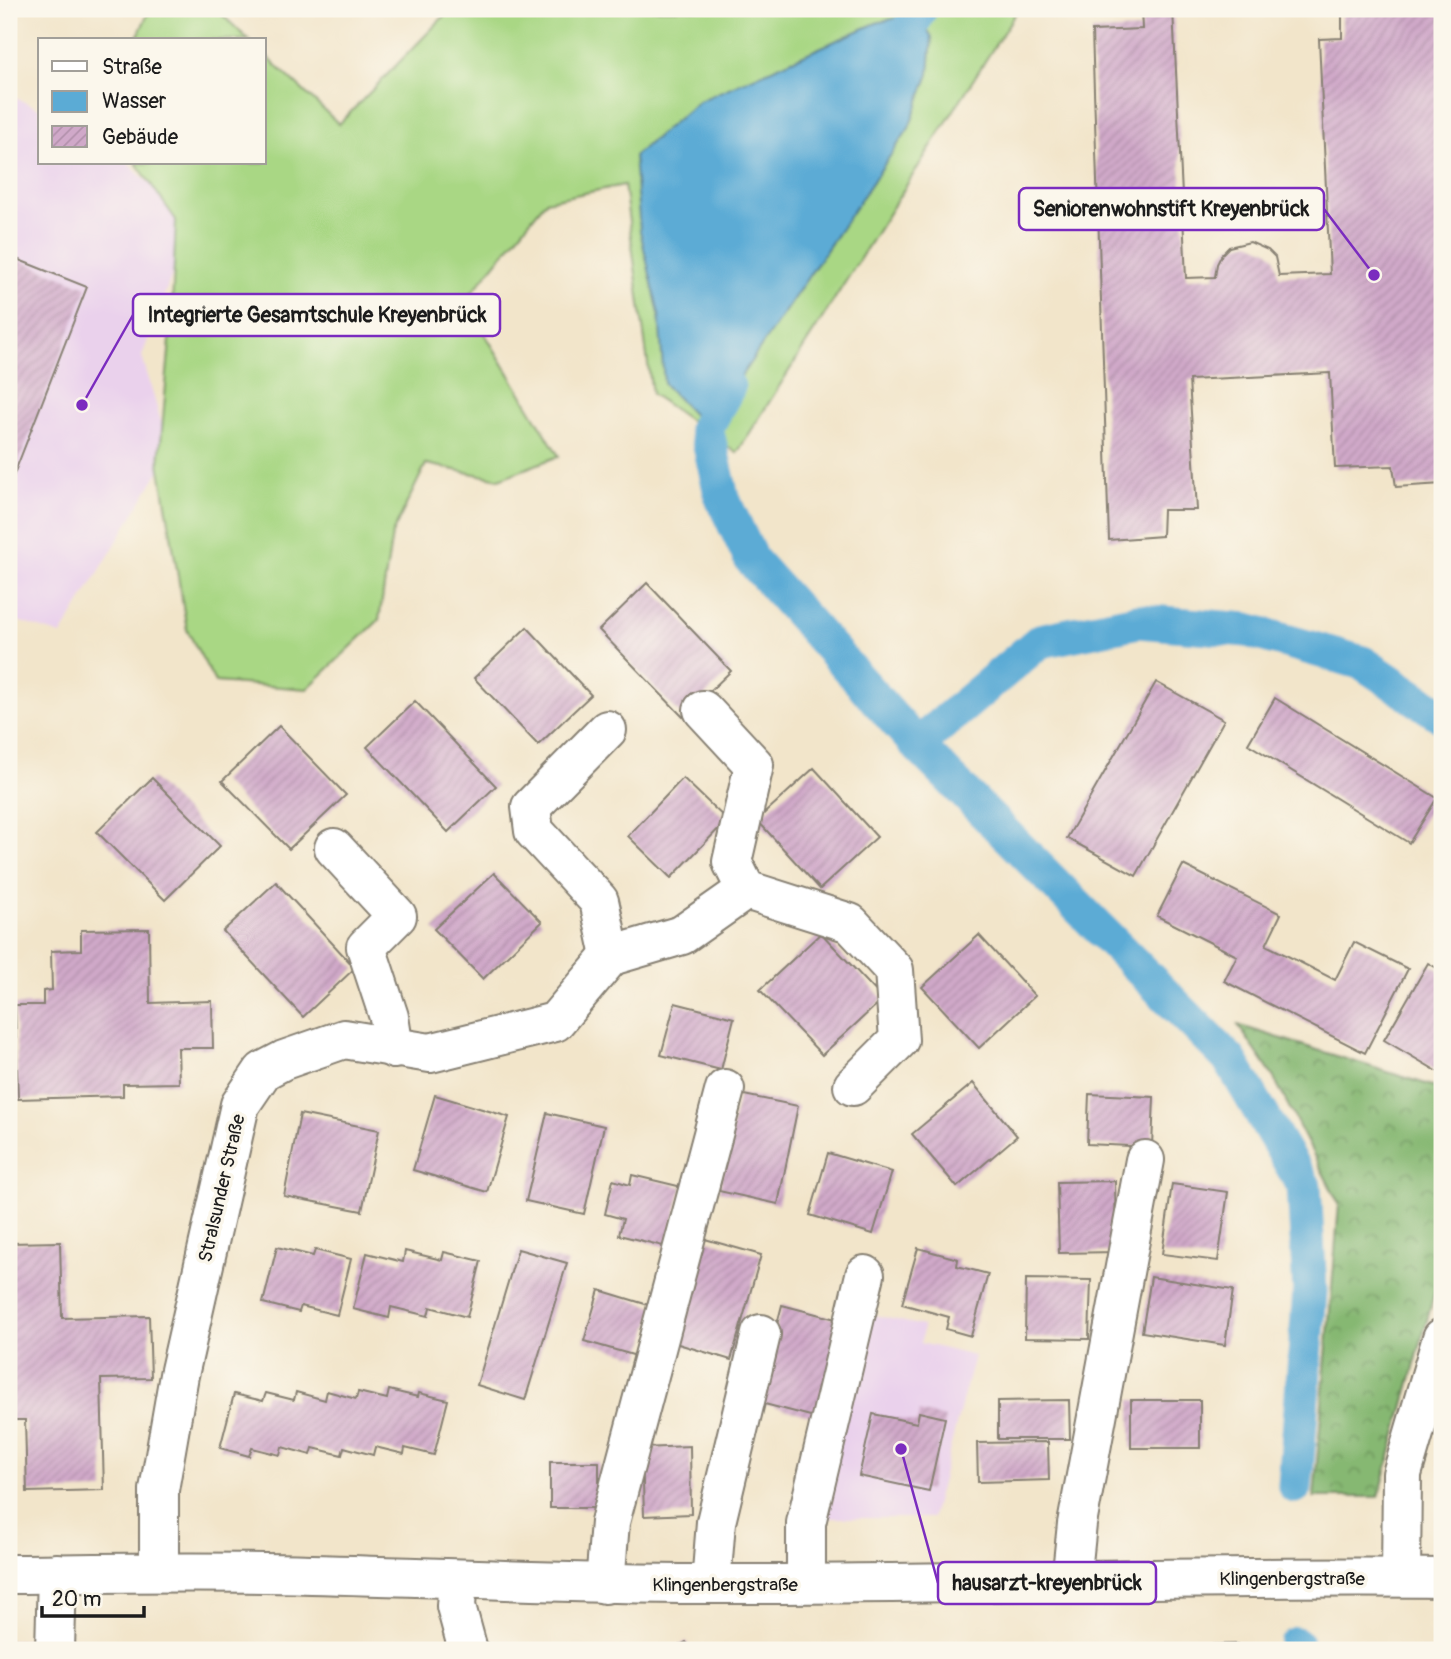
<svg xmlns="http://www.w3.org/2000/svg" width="1451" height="1659" font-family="Pangolin,sans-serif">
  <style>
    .built { fill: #ead1ec }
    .grass { fill: #a9d784; stroke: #627a50; stroke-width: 2 }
    .forest { fill: url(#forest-crowns); stroke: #516a47; stroke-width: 2 }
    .water { fill: #5babd5; stroke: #3c6478; stroke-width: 2 }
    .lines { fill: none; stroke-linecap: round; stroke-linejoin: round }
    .canal { stroke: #5babd5; stroke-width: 35 }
    .building { fill: url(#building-hatch) }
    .minor-casing { stroke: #878073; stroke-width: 42 }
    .minor { stroke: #fff; stroke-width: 38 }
    .labels { text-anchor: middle; stroke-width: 7; stroke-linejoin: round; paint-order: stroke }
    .street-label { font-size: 19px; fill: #1c1c1c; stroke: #fbf7ec }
    .leader { fill: none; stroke: #7b2cbf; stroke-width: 2.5 }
    .callout-dot { fill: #7b2cbf; stroke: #fbf7ec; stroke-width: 2.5 }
    .callout { fill: #fbf7ec; stroke: #7b2cbf; stroke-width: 2.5 }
    .callout-label { font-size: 21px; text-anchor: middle; font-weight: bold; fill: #1c1c1c }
  </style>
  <defs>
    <pattern id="forest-crowns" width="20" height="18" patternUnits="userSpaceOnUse" patternTransform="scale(1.75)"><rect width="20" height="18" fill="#86b872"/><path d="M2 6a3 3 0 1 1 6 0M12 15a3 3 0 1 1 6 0" fill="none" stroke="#6d955d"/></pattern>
    <pattern id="building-hatch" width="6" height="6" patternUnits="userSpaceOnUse" patternTransform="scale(1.75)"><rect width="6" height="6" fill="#d0a9c9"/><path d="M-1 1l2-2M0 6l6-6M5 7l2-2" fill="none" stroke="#b291ac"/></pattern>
  </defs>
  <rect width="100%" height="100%" fill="#fbf7ec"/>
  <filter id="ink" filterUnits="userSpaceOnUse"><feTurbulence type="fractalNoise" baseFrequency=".0143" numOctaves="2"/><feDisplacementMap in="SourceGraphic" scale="14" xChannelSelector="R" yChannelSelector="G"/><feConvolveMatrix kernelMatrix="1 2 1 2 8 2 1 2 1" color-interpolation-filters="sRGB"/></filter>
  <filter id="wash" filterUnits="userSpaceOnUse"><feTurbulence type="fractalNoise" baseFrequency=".00686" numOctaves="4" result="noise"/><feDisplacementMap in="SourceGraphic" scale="28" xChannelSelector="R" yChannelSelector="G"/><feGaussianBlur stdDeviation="1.57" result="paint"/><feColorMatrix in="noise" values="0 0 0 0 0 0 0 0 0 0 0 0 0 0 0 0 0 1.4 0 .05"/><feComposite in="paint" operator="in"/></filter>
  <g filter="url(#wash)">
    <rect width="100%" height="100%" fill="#f2e5ca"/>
    <g class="built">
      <path d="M 9,95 L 40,109 L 40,163 L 127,163 L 191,222 L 142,356 L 170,453 L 61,635 L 9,618 Z"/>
      <path d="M 865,1313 L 923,1326 L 921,1343 L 974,1356 L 932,1518 L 811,1518 Z"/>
    </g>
    <g class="grass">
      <path d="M 150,9 L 216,9 L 249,40 L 136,40 Z"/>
      <path d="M 451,9 L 1018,9 L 737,453 L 652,394 L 624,185 L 546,201 L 465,301 L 559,456 L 499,479 L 426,464 L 392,534 L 379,620 L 307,689 L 215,682 L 187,630 L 159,463 L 171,329 L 176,220 L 136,163 L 264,163 L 264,54 L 339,124 Z"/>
    </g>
    <path class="forest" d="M 1238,1025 L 1442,1089 L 1442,1265 L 1379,1497 L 1314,1497 L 1339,1204 L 1274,1078 Z"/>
    <path class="water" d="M 917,13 L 932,37 L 929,74 L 909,128 L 706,428 L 664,384 L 659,314 L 640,231 L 634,156 L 699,101 L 876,23 Z"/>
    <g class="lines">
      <g class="canal">
        <path d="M 895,56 L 920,9"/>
        <path d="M 728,387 L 706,428 L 722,498 L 751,559 L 917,745 L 1230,1060 L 1304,1186 L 1310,1291 L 1295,1486"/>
        <path d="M 917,745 L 1040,641 L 1138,621 L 1247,630 L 1363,663 L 1442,716"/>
        <path d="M 1296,1644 L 1297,1650"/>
      </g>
    </g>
    <g id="blocks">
      <g class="building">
        <path d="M 1141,9 L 1173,9 L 1186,278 L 1215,277 L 1217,264 L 1222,254 L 1229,247 L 1250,242 L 1268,250 L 1275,257 L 1279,276 L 1330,274 L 1319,39 L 1342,38 L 1342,9 L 1441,9 L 1442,484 L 1396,487 L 1393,466 L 1335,468 L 1330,373 L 1189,380 L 1197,510 L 1163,510 L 1162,536 L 1109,540 L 1092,31 L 1142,29 Z"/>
        <path d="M 9,256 L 87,287 L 9,487 Z"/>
        <path d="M 647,583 L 731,671 L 683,717 L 599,630 Z"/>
        <path d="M 527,627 L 591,695 L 538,745 L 474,678 Z"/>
        <path d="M 1156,682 L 1224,720 L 1136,876 L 1067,838 Z"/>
        <path d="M 1275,698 L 1437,798 L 1409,843 L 1248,744 Z"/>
        <path d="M 415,701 L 496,786 L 448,832 L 367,747 Z"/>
        <path d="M 279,726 L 346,795 L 289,849 L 222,781 Z"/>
        <path d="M 814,768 L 877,837 L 820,889 L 757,820 Z"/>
        <path d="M 152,778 L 220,846 L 165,900 L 97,832 Z"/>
        <path d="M 683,778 L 727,820 L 671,878 L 628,836 Z"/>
        <path d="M 1183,865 L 1281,914 L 1266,945 L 1335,980 L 1354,942 L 1408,969 L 1365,1053 L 1224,981 L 1237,956 L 1157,916 Z"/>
        <path d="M 494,873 L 542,922 L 483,979 L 434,929 Z"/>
        <path d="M 276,882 L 355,968 L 303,1017 L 223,931 Z"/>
        <path d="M 149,929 L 150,1003 L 212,1001 L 213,1048 L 178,1048 L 179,1083 L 123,1084 L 123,1096 L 18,1099 L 15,1005 L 43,1005 L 43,991 L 52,990 L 51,951 L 81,950 L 81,930 Z"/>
        <path d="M 821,933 L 883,999 L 822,1055 L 760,990 Z"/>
        <path d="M 979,935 L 1035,996 L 979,1048 L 922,987 Z"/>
        <path d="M 1428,963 L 1442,971 L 1442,1074 L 1384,1040 Z"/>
        <path d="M 675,1003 L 734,1018 L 721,1070 L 661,1055 Z"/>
        <path d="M 973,1083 L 1017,1136 L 957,1187 L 912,1134 Z"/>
        <path d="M 739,1094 L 798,1106 L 778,1204 L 719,1191 Z"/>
        <path d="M 1089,1094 L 1154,1097 L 1152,1147 L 1087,1144 Z"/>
        <path d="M 435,1095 L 509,1117 L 487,1192 L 413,1170 Z"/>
        <path d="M 547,1113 L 604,1126 L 584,1214 L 526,1201 Z"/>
        <path d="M 300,1114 L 379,1130 L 362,1211 L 284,1196 Z"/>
        <path d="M 828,1153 L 892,1172 L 873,1234 L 810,1215 Z"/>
        <path d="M 632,1175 L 682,1187 L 667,1247 L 619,1235 L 623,1219 L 605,1214 L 613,1180 L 630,1185 Z"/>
        <path d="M 1115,1181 L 1116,1252 L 1059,1253 L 1057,1182 Z"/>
        <path d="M 1172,1184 L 1228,1192 L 1218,1261 L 1162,1254 Z"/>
        <path d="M 705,1239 L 761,1255 L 731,1360 L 675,1343 Z"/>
        <path d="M 60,1242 L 62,1318 L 149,1316 L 151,1378 L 101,1379 L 104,1490 L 27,1492 L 25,1420 L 9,1420 L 9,1243 Z"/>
        <path d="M 277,1247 L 313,1256 L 315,1250 L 351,1259 L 337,1315 L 301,1306 L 299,1312 L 263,1303 Z"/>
        <path d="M 918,1248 L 958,1259 L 957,1266 L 988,1274 L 971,1336 L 946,1329 L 949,1317 L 902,1304 Z"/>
        <path d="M 518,1249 L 567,1263 L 525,1400 L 477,1385 Z"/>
        <path d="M 405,1251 L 442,1260 L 444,1252 L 481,1261 L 467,1317 L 430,1307 L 428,1316 L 391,1307 L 389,1318 L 353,1309 L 367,1253 L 403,1262 Z"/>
        <path d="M 1151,1277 L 1233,1290 L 1225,1345 L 1142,1332 Z"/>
        <path d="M 1026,1279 L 1091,1280 L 1089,1339 L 1025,1338 Z"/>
        <path d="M 599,1290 L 655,1307 L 640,1357 L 584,1341 Z"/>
        <path d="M 782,1305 L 847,1322 L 822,1419 L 757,1402 Z"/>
        <path d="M 389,1390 L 418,1397 L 419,1393 L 448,1400 L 434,1455 L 405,1448 L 404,1454 L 375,1447 L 373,1455 L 344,1447 L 342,1455 L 313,1448 L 311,1455 L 282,1447 L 280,1455 L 252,1448 L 249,1456 L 220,1448 L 234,1394 L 263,1401 L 266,1393 L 294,1400 L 296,1392 L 325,1400 L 327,1391 L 356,1399 L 358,1392 L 387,1399 Z"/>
        <path d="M 1069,1400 L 1070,1439 L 998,1439 L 998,1401 Z"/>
        <rect x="1131" y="1400" width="69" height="48"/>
        <path d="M 919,1412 L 945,1418 L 929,1491 L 859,1476 L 873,1414 L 917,1423 Z"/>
        <path d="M 1048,1442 L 1049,1480 L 978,1482 L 977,1443 Z"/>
        <path d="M 690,1446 L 691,1514 L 644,1516 L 642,1448 Z"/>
        <rect x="550" y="1462" width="49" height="46"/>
        <path d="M 9,1640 L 28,1640 L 29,1650 L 9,1650 Z"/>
        <path d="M 686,1642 L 691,1650 L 671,1650 Z"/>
        <path d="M 1237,1644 L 1237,1650 L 1165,1650 L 1165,1646 Z"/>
        <path d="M 1136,1647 L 1136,1650 L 1069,1650 L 1069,1648 Z"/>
      </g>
    </g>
  </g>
  <g filter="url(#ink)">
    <use href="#blocks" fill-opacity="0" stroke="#878073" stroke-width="2"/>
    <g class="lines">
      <g class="minor-casing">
        <g id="minor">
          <path d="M 607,730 L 531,807 L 534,831 L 599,901 L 611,956"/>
          <path d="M 334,848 L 397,916 L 366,947 L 389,1017 L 394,1049"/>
          <path d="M 746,890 L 850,923 L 894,970 L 899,1040 L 853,1086"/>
          <path d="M 611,956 L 682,935 L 746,890 L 732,862 L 754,765 L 703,710"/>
          <path d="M 159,1572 L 159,1490 L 179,1375 L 240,1105 L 263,1071 L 284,1060 L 344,1039 L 430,1053 L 555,1022 L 611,956"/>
          <path d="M 9,1574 C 110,1573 210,1571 311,1574 C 441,1577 571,1584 700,1584 C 948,1585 1195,1575 1442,1578"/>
          <path d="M 1401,1577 L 1402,1474 L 1442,1338"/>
          <path d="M 458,1579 L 456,1606 L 468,1650"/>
          <path d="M 1071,1582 L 1077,1524 L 1145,1160"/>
          <path d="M 806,1583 L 806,1523 L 865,1275"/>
          <path d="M 605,1584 L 610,1522 L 725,1089"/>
          <path d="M 711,1584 L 716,1522 L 761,1334"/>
          <path d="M 55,1650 L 57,1573"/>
        </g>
      </g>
      <use href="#minor" class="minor"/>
    </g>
  </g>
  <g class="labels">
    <g class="street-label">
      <text transform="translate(221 1188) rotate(-77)" y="7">Stralsunder Straße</text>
      <text x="1292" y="1585">Klingenbergstraße</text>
      <text x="725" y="1591">Klingenbergstraße</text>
    </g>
  </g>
  <path class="leader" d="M1374 275L1324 209M82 405L133 315M901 1449L938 1583"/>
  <g class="callout-dot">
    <circle cx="1374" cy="275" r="7"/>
    <circle cx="82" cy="405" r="7"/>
    <circle cx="901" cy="1449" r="7"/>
  </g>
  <g class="callout">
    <rect x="1019" y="188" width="305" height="42" rx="7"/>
    <rect x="133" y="294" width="367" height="42" rx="7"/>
    <rect x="938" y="1562" width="218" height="42" rx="7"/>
  </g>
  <g class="callout-label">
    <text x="1171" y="216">Seniorenwohnstift Kreyenbrück</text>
    <text x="317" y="322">Integrierte Gesamtschule Kreyenbrück</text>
    <text x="1047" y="1590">hausarzt-kreyenbrück</text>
  </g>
  <rect width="1451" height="1659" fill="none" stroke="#fbf7ec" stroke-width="35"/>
  <rect x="38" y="38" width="228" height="126" fill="#fbf7ec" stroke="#a29f99" stroke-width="2"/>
  <rect x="52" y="61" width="35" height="10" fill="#ffffff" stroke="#a29f99" stroke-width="2"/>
  <text x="102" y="74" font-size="21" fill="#1c1c1c">Straße</text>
  <rect x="52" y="91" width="35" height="21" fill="#5babd5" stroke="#a29f99" stroke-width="2"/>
  <text x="102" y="108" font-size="21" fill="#1c1c1c">Wasser</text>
  <rect x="52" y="126" width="35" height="21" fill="url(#building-hatch)" stroke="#a29f99" stroke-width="2"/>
  <text x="102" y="144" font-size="21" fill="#1c1c1c">Gebäude</text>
  <path d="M42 1606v10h102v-10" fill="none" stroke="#1c1c1c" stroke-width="3.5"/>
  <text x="52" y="1606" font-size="21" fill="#1c1c1c" stroke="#fbf7ec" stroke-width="5" paint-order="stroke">20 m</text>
</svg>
